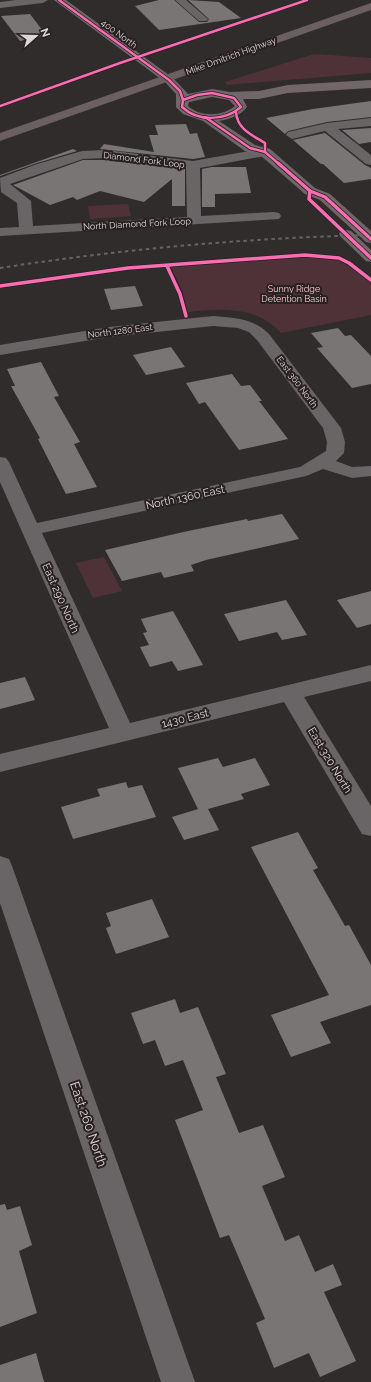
<svg xmlns="http://www.w3.org/2000/svg" width="371" height="1382" font-family="Raleway,sans-serif">
  <style>
    .green { fill: #4f3237 }
    .building { fill: #7a7575 }
    .lines { fill: none; stroke-linecap: round; stroke-linejoin: round }
    .minor { fill: #696566; fill-rule: evenodd }
    .major { fill: #726768; fill-rule: evenodd }
    .highway { fill: #6c5f62; fill-rule: evenodd }
    .rail { stroke: #676363; stroke-width: 2; stroke-dasharray: 3.5 3.5; stroke-linecap: butt }
    .cycleway-far1-casing { stroke: #292021; stroke-width: 4 }
    .cycleway-casing { stroke: #292021; stroke-width: 5 }
    .cycleway-far1 { stroke: #f96db3; stroke-width: 2.5 }
    .cycleway { stroke: #f96db3; stroke-width: 3.5 }
    .labels { text-anchor: middle; stroke-width: 4; stroke-linejoin: round; paint-order: stroke }
    .far-street-label { font-size: 9px; fill: #ded7d8; stroke: #292021 }
    .far-park-label { font-size: 9px; fill: #ffc6ce; stroke: #292021 }
    .street-label { font-size: 11px; fill: #ded7d8; stroke: #292021 }
    .near-street-label { font-size: 13px; fill: #ded7d8; stroke: #292021 }
  </style>
  <rect width="100%" height="100%" fill="#312c2c"/>
  <g class="green">
    <path d="M 314,54 L 371,58 L 371,73 L 227,85 L 225,82 Z"/>
    <path d="M 128,204 L 131,216 L 90,219 L 88,206 Z"/>
    <path d="M 322,257 L 340,260 L 371,282 L 371,315 L 281,333 C 258,306 221,308 188,312 L 182,290 L 171,267 L 218,262 Z"/>
    <path d="M 104,557 L 122,591 L 93,598 L 76,563 Z"/>
  </g>
  <g class="building">
    <path d="M 159,0 L 174,0 L 199,22 L 207,22 L 209,19 L 188,0 L 219,2 L 241,18 L 159,30 L 135,6 Z"/>
    <path d="M 30,14 L 46,35 L 20,41 L 1,16 Z"/>
    <path d="M 371,101 L 371,117 L 327,122 L 288,131 L 285,134 L 266,118 L 313,109 Z"/>
    <path d="M 186,124 L 190,134 L 197,133 L 205,157 L 193,159 L 100,149 L 104,144 L 154,152 L 149,135 L 158,135 L 155,125 Z"/>
    <path d="M 371,128 L 371,142 L 359,144 L 342,130 Z"/>
    <path d="M 325,133 L 365,165 L 371,168 L 371,179 L 344,183 L 323,164 L 321,164 L 293,140 Z"/>
    <path d="M 73,149 L 77,151 L 37,163 L 0,176 L 0,175 Z"/>
    <path d="M 83,160 L 106,160 L 185,169 L 185,206 L 172,206 L 172,179 L 144,202 L 100,191 L 77,200 L 73,197 L 50,205 L 13,185 Z"/>
    <path d="M 212,167 L 246,167 L 251,193 L 215,194 L 215,207 L 202,207 L 202,169 Z"/>
    <path d="M 135,286 L 143,306 L 111,310 L 104,289 Z"/>
    <path d="M 338,328 L 345,336 L 351,335 L 371,356 L 371,384 L 352,388 L 317,348 L 323,347 L 311,333 Z"/>
    <path d="M 171,347 L 185,367 L 146,375 L 133,355 Z"/>
    <path d="M 41,362 L 59,396 L 54,397 L 80,442 L 74,444 L 97,487 L 66,494 L 38,439 L 40,438 L 11,386 L 15,386 L 7,369 Z"/>
    <path d="M 232,374 L 241,386 L 250,385 L 262,401 L 259,401 L 288,439 L 239,450 L 205,402 L 199,404 L 186,383 Z"/>
    <path d="M 282,514 L 299,539 L 206,560 L 191,565 L 194,571 L 164,578 L 161,572 L 122,581 L 105,550 L 188,531 L 247,519 L 248,521 Z"/>
    <path d="M 371,591 L 371,624 L 357,628 L 337,600 Z"/>
    <path d="M 286,600 L 307,635 L 282,640 L 277,632 L 239,641 L 224,614 Z"/>
    <path d="M 173,611 L 203,665 L 178,671 L 172,661 L 150,667 L 140,647 L 149,645 L 143,633 L 147,632 L 141,619 Z"/>
    <path d="M 25,677 L 35,700 L 0,709 L 0,683 Z"/>
    <path d="M 218,758 L 223,767 L 255,758 L 270,785 L 241,794 L 244,799 L 208,809 L 219,830 L 184,840 L 172,817 L 198,809 L 178,768 Z"/>
    <path d="M 126,782 L 128,788 L 142,785 L 156,817 L 73,839 L 61,807 L 100,796 L 97,789 Z"/>
    <path d="M 298,832 L 318,868 L 313,870 L 345,926 L 349,925 L 371,965 L 371,1005 L 320,1022 L 331,1043 L 291,1057 L 271,1015 L 329,995 L 251,847 Z"/>
    <path d="M 152,899 L 169,937 L 116,954 L 106,928 L 111,926 L 106,913 Z"/>
    <path d="M 175,999 L 180,1013 L 198,1007 L 226,1074 L 216,1077 L 239,1133 L 263,1125 L 285,1177 L 262,1186 L 285,1241 L 299,1235 L 315,1272 L 333,1264 L 342,1285 L 324,1292 L 356,1361 L 320,1377 L 309,1353 L 274,1368 L 256,1323 L 265,1319 L 229,1235 L 220,1238 L 175,1120 L 203,1110 L 183,1060 L 165,1066 L 155,1040 L 143,1044 L 131,1013 Z"/>
    <path d="M 5,1204 L 7,1210 L 20,1206 L 32,1245 L 19,1251 L 37,1313 L 0,1327 L 0,1205 Z"/>
    <path d="M 36,1353 L 44,1382 L 0,1382 L 0,1365 Z"/>
  </g>
  <g class="lines">
    <g class="minor">
      <path d="M 16,0 L 48,0 L 43,3 L 0,8 L 0,2 Z"/>
      <path d="M 175,0 L 186,0 L 208,19 L 207,21 L 199,21 Z"/>
      <path d="M 371,118 L 371,126 L 338,129 L 371,155 L 371,165 L 366,164 L 325,131 L 292,139 L 286,135 L 288,132 L 327,123 Z"/>
      <path d="M 265,148 L 270,149 L 271,152 L 270,155 L 200,168 L 201,216 L 274,212 L 279,213 L 281,216 L 279,219 L 0,236 L 0,228 L 19,227 L 17,203 L 1,192 L 0,178 L 37,164 L 82,151 L 106,150 L 193,161 ZM 106,158 L 186,168 L 187,217 L 33,226 L 31,201 L 10,184 L 83,159 Z"/>
      <path d="M 213,316 C 234,318 253,318 269,334 L 341,428 L 345,442 L 344,453 L 336,461 L 352,467 L 371,466 L 371,476 L 352,478 L 323,469 L 306,476 L 42,533 L 130,723 L 371,665 L 371,681 L 304,697 L 371,806 L 371,836 L 362,834 L 284,702 L 0,772 L 0,754 L 109,728 L 0,482 L 0,457 L 6,458 L 9,462 L 37,523 L 300,467 L 326,451 L 327,442 L 323,428 L 257,340 L 249,332 L 238,328 L 213,326 L 109,337 L 0,355 L 0,345 L 109,327 Z"/>
      <path d="M 0,856 L 9,859 L 12,866 L 195,1382 L 161,1382 L 0,903 Z"/>
    </g>
    <g class="major">
      <path d="M 54,0 L 66,0 L 173,78 L 188,94 L 212,89 L 230,92 L 259,91 L 288,85 L 371,80 L 371,88 L 288,93 L 259,99 L 243,99 L 247,107 C 240,116 230,119 219,121 L 255,145 L 270,149 L 315,188 L 330,194 L 371,231 L 371,243 L 366,242 L 320,200 L 305,194 L 260,155 L 245,151 L 203,121 L 183,114 L 176,107 L 176,94 L 165,82 ZM 212,97 L 229,100 L 235,106 C 222,117 200,117 188,106 L 189,102 Z"/>
      <path d="M 346,230 L 351,231 L 371,250 L 371,262 L 366,261 L 341,237 L 339,234 L 341,231 Z"/>
    </g>
    <path class="highway" d="M 371,3 L 371,10 L 0,141 L 0,133 Z"/>
    <path class="rail" d="M 0,268 C 123,249 246,238 371,235"/>
    <g class="cycleway-far1-casing">
      <g id="cycleway-far1">
        <path d="M 59,0 L 169,80 L 180,91 L 183,100"/>
        <path d="M 212,93 L 234,98 L 241,107 C 225,121 198,122 182,107 L 183,100 L 197,95 Z"/>
        <path d="M 0,106 L 120,63 L 307,0"/>
        <path d="M 236,112 C 237,129 252,135 265,143 L 265,152"/>
        <path d="M 205,117 L 250,148 L 265,152 L 279,164"/>
      </g>
    </g>
    <g class="cycleway-casing">
      <g id="cycleway">
        <path d="M 278,163 L 310,191 L 325,197 L 371,239"/>
        <path d="M 310,191 L 309,199 L 371,258"/>
        <path d="M 167,266 L 180,294 L 186,316"/>
        <path d="M 0,286 L 128,268 L 305,255 L 339,258 L 349,263 L 371,280"/>
      </g>
    </g>
    <use href="#cycleway-far1" class="cycleway-far1"/>
    <use href="#cycleway" class="cycleway"/>
  </g>
  <g class="labels">
    <g class="far-street-label">
      <text transform="translate(119 34) rotate(36)" y="3">400 North</text>
      <text transform="translate(231 56) rotate(-20)" y="3">Mike Dmitrich Highway</text>
      <text transform="translate(144 160) rotate(7)" y="3">Diamond Fork Loop</text>
      <text transform="translate(137 224) rotate(-3)" y="3">North Diamond Fork Loop</text>
      <text transform="translate(120 331) rotate(-7)" y="3">North 1280 East</text>
      <text transform="translate(297 382) rotate(53)" y="3">East 360 North</text>
    </g>
    <g class="far-park-label">
      <text x="294" y="292">Sunny Ridge<tspan x="294" dy="10">Detention Basin</tspan></text>
    </g>
    <g class="street-label">
      <text transform="translate(185 497) rotate(-12)" y="4">North 1360 East</text>
      <text transform="translate(61 598) rotate(66)" y="4">East 290 North</text>
      <text transform="translate(185 718) rotate(-14)" y="4">1430 East</text>
      <text transform="translate(330 760) rotate(59)" y="4">East 320 North</text>
    </g>
    <g class="near-street-label">
      <text transform="translate(89 1124) rotate(71)" y="5">East 260 North</text>
    </g>
  </g>
  <g transform="translate(36 36) rotate(70)" stroke="#292021" stroke-width="3" paint-order="stroke">
  <path d="M0-3L7 15L0 10L-7 15Z" fill="#ded7d8"/>
  <text y="-6" font-size="11" font-weight="bold" text-anchor="middle" fill="#ded7d8">N</text>
  </g>
</svg>
